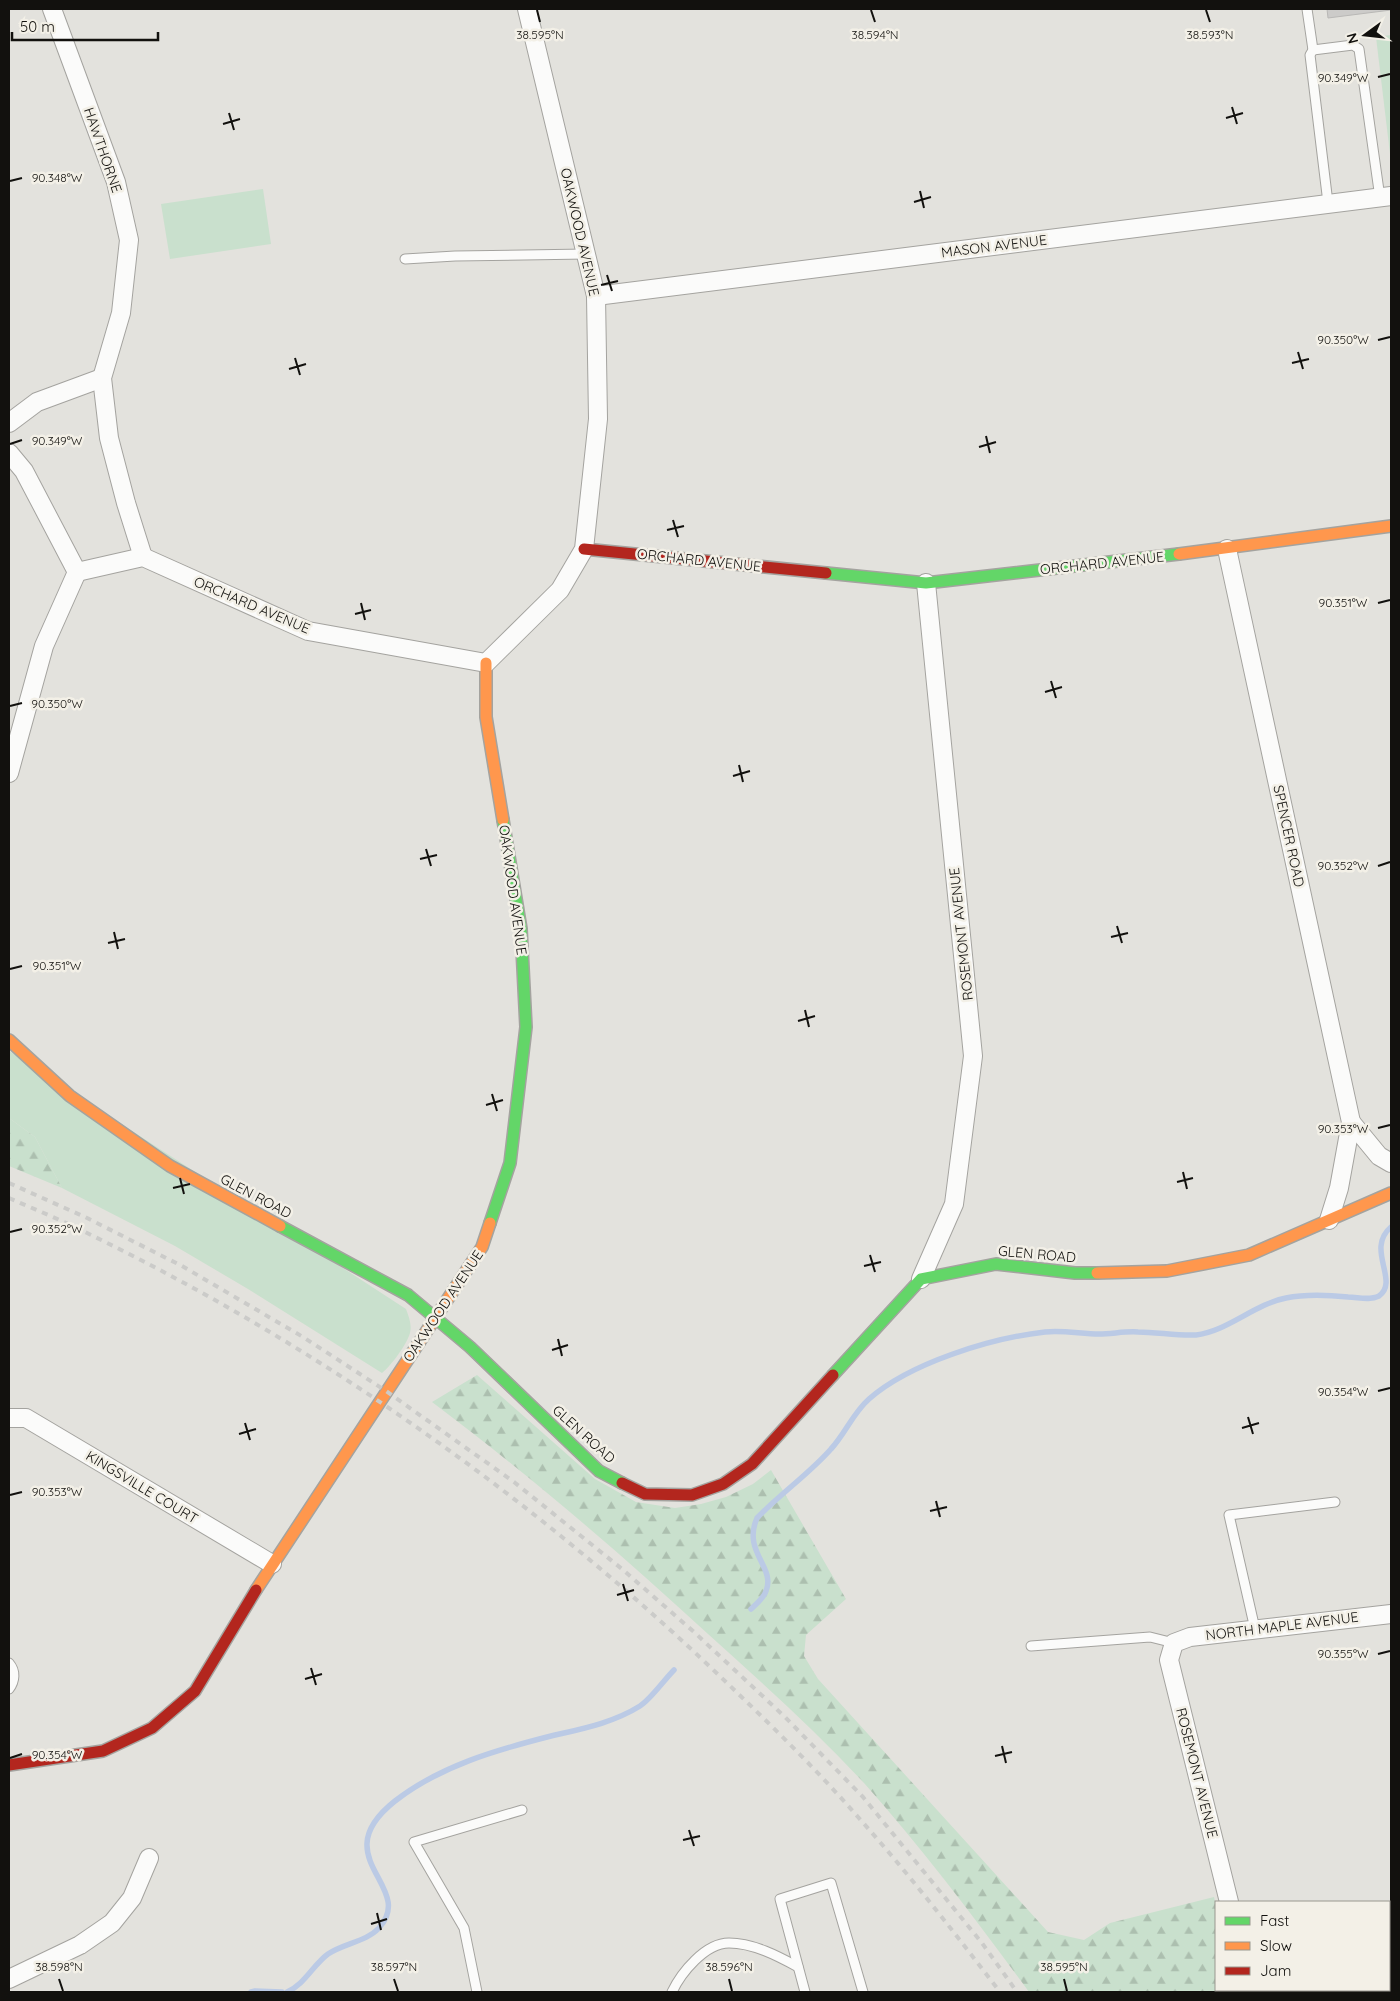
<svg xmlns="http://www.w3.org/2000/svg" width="1400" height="2001" viewBox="0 0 1400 2001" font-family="Quicksand,sans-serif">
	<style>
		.grass { fill: #c9e0cd }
		.forest { fill: url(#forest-firs) }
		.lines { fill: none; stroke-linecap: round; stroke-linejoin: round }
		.stream { stroke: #bbcae5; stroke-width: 5.5 }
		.building { fill: #cccbc9; stroke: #b9b8b6 }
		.lane-casing { stroke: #a4a39f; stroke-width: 11 }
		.street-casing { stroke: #a4a39f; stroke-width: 20 }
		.fast-casing { stroke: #a4a39f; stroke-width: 14 }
		.slow-casing { stroke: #a4a39f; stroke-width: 14 }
		.jam-casing { stroke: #a4a39f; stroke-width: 14 }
		.lane { stroke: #fbfbfa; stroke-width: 9 }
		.street { stroke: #fbfbfa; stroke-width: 18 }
		.fast { stroke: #63d668; stroke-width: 11 }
		.slow { stroke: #ff974d; stroke-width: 11 }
		.jam { stroke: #b3261e; stroke-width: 11 }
		.rail { stroke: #cbcbc9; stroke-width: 4; stroke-dasharray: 6 6; stroke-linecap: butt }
		.ticks { fill: none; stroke: #12110e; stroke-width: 2 }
		.labels { text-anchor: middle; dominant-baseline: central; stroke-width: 5; stroke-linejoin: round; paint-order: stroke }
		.street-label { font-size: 14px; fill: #12110e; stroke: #f3f0e7 }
		.ticks-label { font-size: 12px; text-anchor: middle; fill: #12110e; stroke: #f3f0e7; stroke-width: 5; stroke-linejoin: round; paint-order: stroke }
	</style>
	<defs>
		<pattern id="forest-firs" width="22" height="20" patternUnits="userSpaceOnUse" patternTransform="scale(1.25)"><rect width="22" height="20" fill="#c9e0cd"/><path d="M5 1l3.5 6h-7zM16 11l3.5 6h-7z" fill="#acbfaf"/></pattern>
	</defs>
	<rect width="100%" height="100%" fill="#e3e2dd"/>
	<g class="grass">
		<path d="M1391,35V162L1376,37Z"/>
		<path d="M263,189L271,244L170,259L161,204Z"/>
		<path d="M9,1051L406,1309C409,1317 412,1325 410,1333C407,1344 391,1366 382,1373L248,1289L175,1246L62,1188L35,1137L9,1118Z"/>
	</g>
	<g class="forest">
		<path d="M9,1118L35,1137L62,1188L9,1166Z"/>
		<path d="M477,1375L595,1479L636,1502L675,1508L701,1504L726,1497L753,1484L771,1470L846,1599L806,1635L804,1656L818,1679L1048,1932L1084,1940L1110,1923L1214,1897L1216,1906V1990H1389V1980L1391,1981V1992H1029C977,1921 923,1849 864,1783C815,1730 761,1682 708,1634C620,1553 528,1474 432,1402Z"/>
	</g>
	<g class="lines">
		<g class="stream">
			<path d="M751,1609C756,1604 764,1598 766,1591C776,1567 742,1552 757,1518C781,1493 809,1474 831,1449C845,1434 853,1413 869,1399C910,1363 991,1338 1045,1332C1063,1330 1082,1334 1099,1334C1112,1334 1125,1331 1138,1332C1157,1332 1177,1336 1196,1335C1226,1332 1255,1304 1286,1298C1305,1294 1329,1295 1348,1297C1358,1297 1369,1301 1379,1296C1400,1281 1365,1249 1391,1227"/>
			<path d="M251,1992L255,1991L282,1992"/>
			<path d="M287,1992C305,1984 313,1965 328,1954C344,1943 366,1942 379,1928C417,1886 323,1858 395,1801C440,1766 496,1750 551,1736C581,1729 613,1723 640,1706C651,1699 664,1680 674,1670"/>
		</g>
	</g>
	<path class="building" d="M1327,9H1391V10L1328,18Z"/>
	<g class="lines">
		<g class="lane-casing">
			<g id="lane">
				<path d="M1307,9L1313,50"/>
				<path d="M1328,203L1310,55L1313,50L1353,45L1359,49L1380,198"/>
				<path d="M405,259L455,256L586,254"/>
				<path d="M1255,1629L1229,1515L1335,1502"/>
				<path d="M1031,1646L1150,1637L1174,1643"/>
				<path d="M9,1663C16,1671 15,1681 9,1689"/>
				<path d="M477,1992L464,1928L414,1842L522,1810"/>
				<path d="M672,1992C681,1973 705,1943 729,1943C753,1943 778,1956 798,1967"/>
				<path d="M805,1992L780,1899L831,1883L863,1992"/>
			</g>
		</g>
		<g class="street-casing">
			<g id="street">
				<path d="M52,9L116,182L129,240L121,313L102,378L109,438L126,503L143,557"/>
				<path d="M596,296L1391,196"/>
				<path d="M9,423L37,402L102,378"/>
				<path d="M9,453L24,471L77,572L44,646L9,773"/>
				<path d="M1227,549L1351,1122L1339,1188L1329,1220"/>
				<path d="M77,572L143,557L308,631L486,663L560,590L584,549L598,419L596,296L527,9"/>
				<path d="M1351,1122L1379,1156L1391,1163"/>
				<path d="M921,1279L954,1204L973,1056L926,583"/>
				<path d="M9,1418H26L272,1564"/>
				<path d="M1229,1902L1169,1660L1174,1643L1190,1637L1391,1614"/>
				<path d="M9,1979L80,1945L112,1923L132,1898L149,1858"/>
			</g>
		</g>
		<g class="fast-casing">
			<g id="fast">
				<path d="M826,573L926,583L1179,554"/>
				<path d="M490,1223L510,1163L526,1027L521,929L503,820"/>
				<path d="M280,1226L408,1295L470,1347L599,1471L622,1483"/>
				<path d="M833,1375L921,1279L996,1264L1075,1273H1097"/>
			</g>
		</g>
		<g class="slow-casing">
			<g id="slow">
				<path d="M1179,554L1391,526"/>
				<path d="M486,663V717L503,820"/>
				<path d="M9,1040L70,1096L170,1166L280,1226"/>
				<path d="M1097,1273L1167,1271L1249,1255L1391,1193"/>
				<path d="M256,1590L482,1247L490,1223"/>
			</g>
		</g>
		<g class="jam-casing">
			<g id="jam">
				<path d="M584,549L826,573"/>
				<path d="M622,1483L645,1494L692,1495L723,1484L752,1464L833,1375"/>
				<path d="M9,1765L103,1751L152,1728L195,1691L256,1590"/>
			</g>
		</g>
		<use href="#lane" class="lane"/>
		<use href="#street" class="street"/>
		<use href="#fast" class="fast"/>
		<use href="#slow" class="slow"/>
		<use href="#jam" class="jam"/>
		<g class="rail">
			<path d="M9,1183L85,1217L182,1266L303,1337L386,1391L514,1482L622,1569L694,1632L785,1717L863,1797L982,1943L1017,1992"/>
			<path d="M9,1198C36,1210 64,1221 91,1235C325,1349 540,1503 727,1683C772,1726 817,1770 858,1817C908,1873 954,1932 1000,1992"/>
		</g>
	</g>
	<path class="ticks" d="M537,10L540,22M871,10L875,22M1206,10L1210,22M1378,77L1390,74M1232,107L1237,124M229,113L234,130M1226,118L1243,113M223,124L240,119M10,181L22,178M920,191L924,208M914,202L931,197M607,275L612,291M601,285L618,281M1378,340L1390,337M1298,352L1303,369M295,358L300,375M1292,363L1309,359M289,369L306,364M986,436L990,453M10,444L22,440M979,447L996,442M673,520L678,537M667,530L684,526M361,603L365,620M1378,603L1390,600M355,614L371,610M1051,681L1056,698M1045,692L1062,687M10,706L22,703M739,765L743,782M733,776L750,771M426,849L431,866M420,859L437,855M1378,866L1390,862M1117,926L1122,943M114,932L118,949M1111,937L1128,933M108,943L125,939M10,969L22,966M805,1010L809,1027M798,1021L815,1016M492,1094L497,1111M486,1105L503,1100M1378,1128L1390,1125M1183,1172L1187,1189M180,1178L184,1194M1177,1182L1193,1178M173,1188L190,1184M10,1232L22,1229M870,1255L875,1272M864,1266L881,1262M558,1339L562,1356M552,1350L568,1345M1378,1391L1390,1388M1248,1417L1253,1434M245,1423L250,1440M1242,1428L1259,1423M239,1434L256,1429M10,1495L22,1492M936,1501L940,1517M930,1511L947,1507M623,1584L628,1601M617,1595L634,1590M1378,1654L1390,1651M311,1668L316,1685M305,1679L322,1674M1002,1746L1006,1763M995,1756L1012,1752M10,1758L22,1754M689,1830L694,1846M683,1840L700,1836M377,1913L381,1930M371,1924L387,1919M59,1979L63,1991M394,1979L398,1991M729,1979L732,1991M1064,1979L1067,1991"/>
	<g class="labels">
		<g class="street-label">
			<text transform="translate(103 150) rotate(71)">HAWTHORNE</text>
			<text transform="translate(580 232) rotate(77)">OAKWOOD AVENUE</text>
			<text transform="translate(994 246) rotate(-7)">MASON AVENUE</text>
			<text transform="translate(699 560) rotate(6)">ORCHARD AVENUE</text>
			<text transform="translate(1102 563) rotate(-6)">ORCHARD AVENUE</text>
			<text transform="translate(252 605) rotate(23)">ORCHARD AVENUE</text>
			<text transform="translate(1289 836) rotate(78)">SPENCER ROAD</text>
			<text transform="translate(513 890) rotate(82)">OAKWOOD AVENUE</text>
			<text transform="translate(961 934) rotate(-96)">ROSEMONT AVENUE</text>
			<text transform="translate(256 1196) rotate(28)">GLEN ROAD</text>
			<text transform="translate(1037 1254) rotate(5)">GLEN ROAD</text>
			<text transform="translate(443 1306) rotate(-56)">OAKWOOD AVENUE</text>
			<text transform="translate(584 1434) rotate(42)">GLEN ROAD</text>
			<text transform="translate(142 1487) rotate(31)">KINGSVILLE COURT</text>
			<text transform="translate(1282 1626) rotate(-7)">NORTH MAPLE AVENUE</text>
			<text transform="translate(1197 1773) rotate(76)">ROSEMONT AVENUE</text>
		</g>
	</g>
	<g class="ticks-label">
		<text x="540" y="39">38.595°N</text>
		<text x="875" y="39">38.594°N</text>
		<text x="1210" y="39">38.593°N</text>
		<text x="1343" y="82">90.349°W</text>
		<text x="57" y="182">90.348°W</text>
		<text x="1343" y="344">90.350°W</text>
		<text x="57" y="445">90.349°W</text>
		<text x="1343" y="607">90.351°W</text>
		<text x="57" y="708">90.350°W</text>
		<text x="1343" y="870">90.352°W</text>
		<text x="57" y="970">90.351°W</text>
		<text x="1343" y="1133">90.353°W</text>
		<text x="57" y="1233">90.352°W</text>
		<text x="1343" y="1396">90.354°W</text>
		<text x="57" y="1496">90.353°W</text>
		<text x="1343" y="1658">90.355°W</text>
		<text x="57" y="1759">90.354°W</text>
		<text x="59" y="1971">38.598°N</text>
		<text x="394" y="1971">38.597°N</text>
		<text x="729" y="1971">38.596°N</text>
		<text x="1064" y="1971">38.595°N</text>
	</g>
	<rect width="1400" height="2001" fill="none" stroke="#12110e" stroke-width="20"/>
	<rect x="1215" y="1901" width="175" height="90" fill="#f3f0e7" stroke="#999790"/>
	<rect x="1225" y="1917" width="25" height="8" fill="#63d668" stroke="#999790"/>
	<text x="1260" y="1926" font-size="15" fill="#12110e">Fast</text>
	<rect x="1225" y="1942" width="25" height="8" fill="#ff974d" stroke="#999790"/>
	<text x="1260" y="1951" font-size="15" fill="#12110e">Slow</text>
	<rect x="1225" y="1967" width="25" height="8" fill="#b3261e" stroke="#999790"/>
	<text x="1260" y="1976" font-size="15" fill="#12110e">Jam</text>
	<g transform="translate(1365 35) rotate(255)" stroke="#f3f0e7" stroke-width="4" paint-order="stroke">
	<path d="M0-4L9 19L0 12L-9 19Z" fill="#12110e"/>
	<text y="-8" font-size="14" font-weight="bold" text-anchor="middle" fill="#12110e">N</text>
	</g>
	<path d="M12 32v8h146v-8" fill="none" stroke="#12110e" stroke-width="2.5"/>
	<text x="20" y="32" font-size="15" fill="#12110e" stroke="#f3f0e7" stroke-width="4" paint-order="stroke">50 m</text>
</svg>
